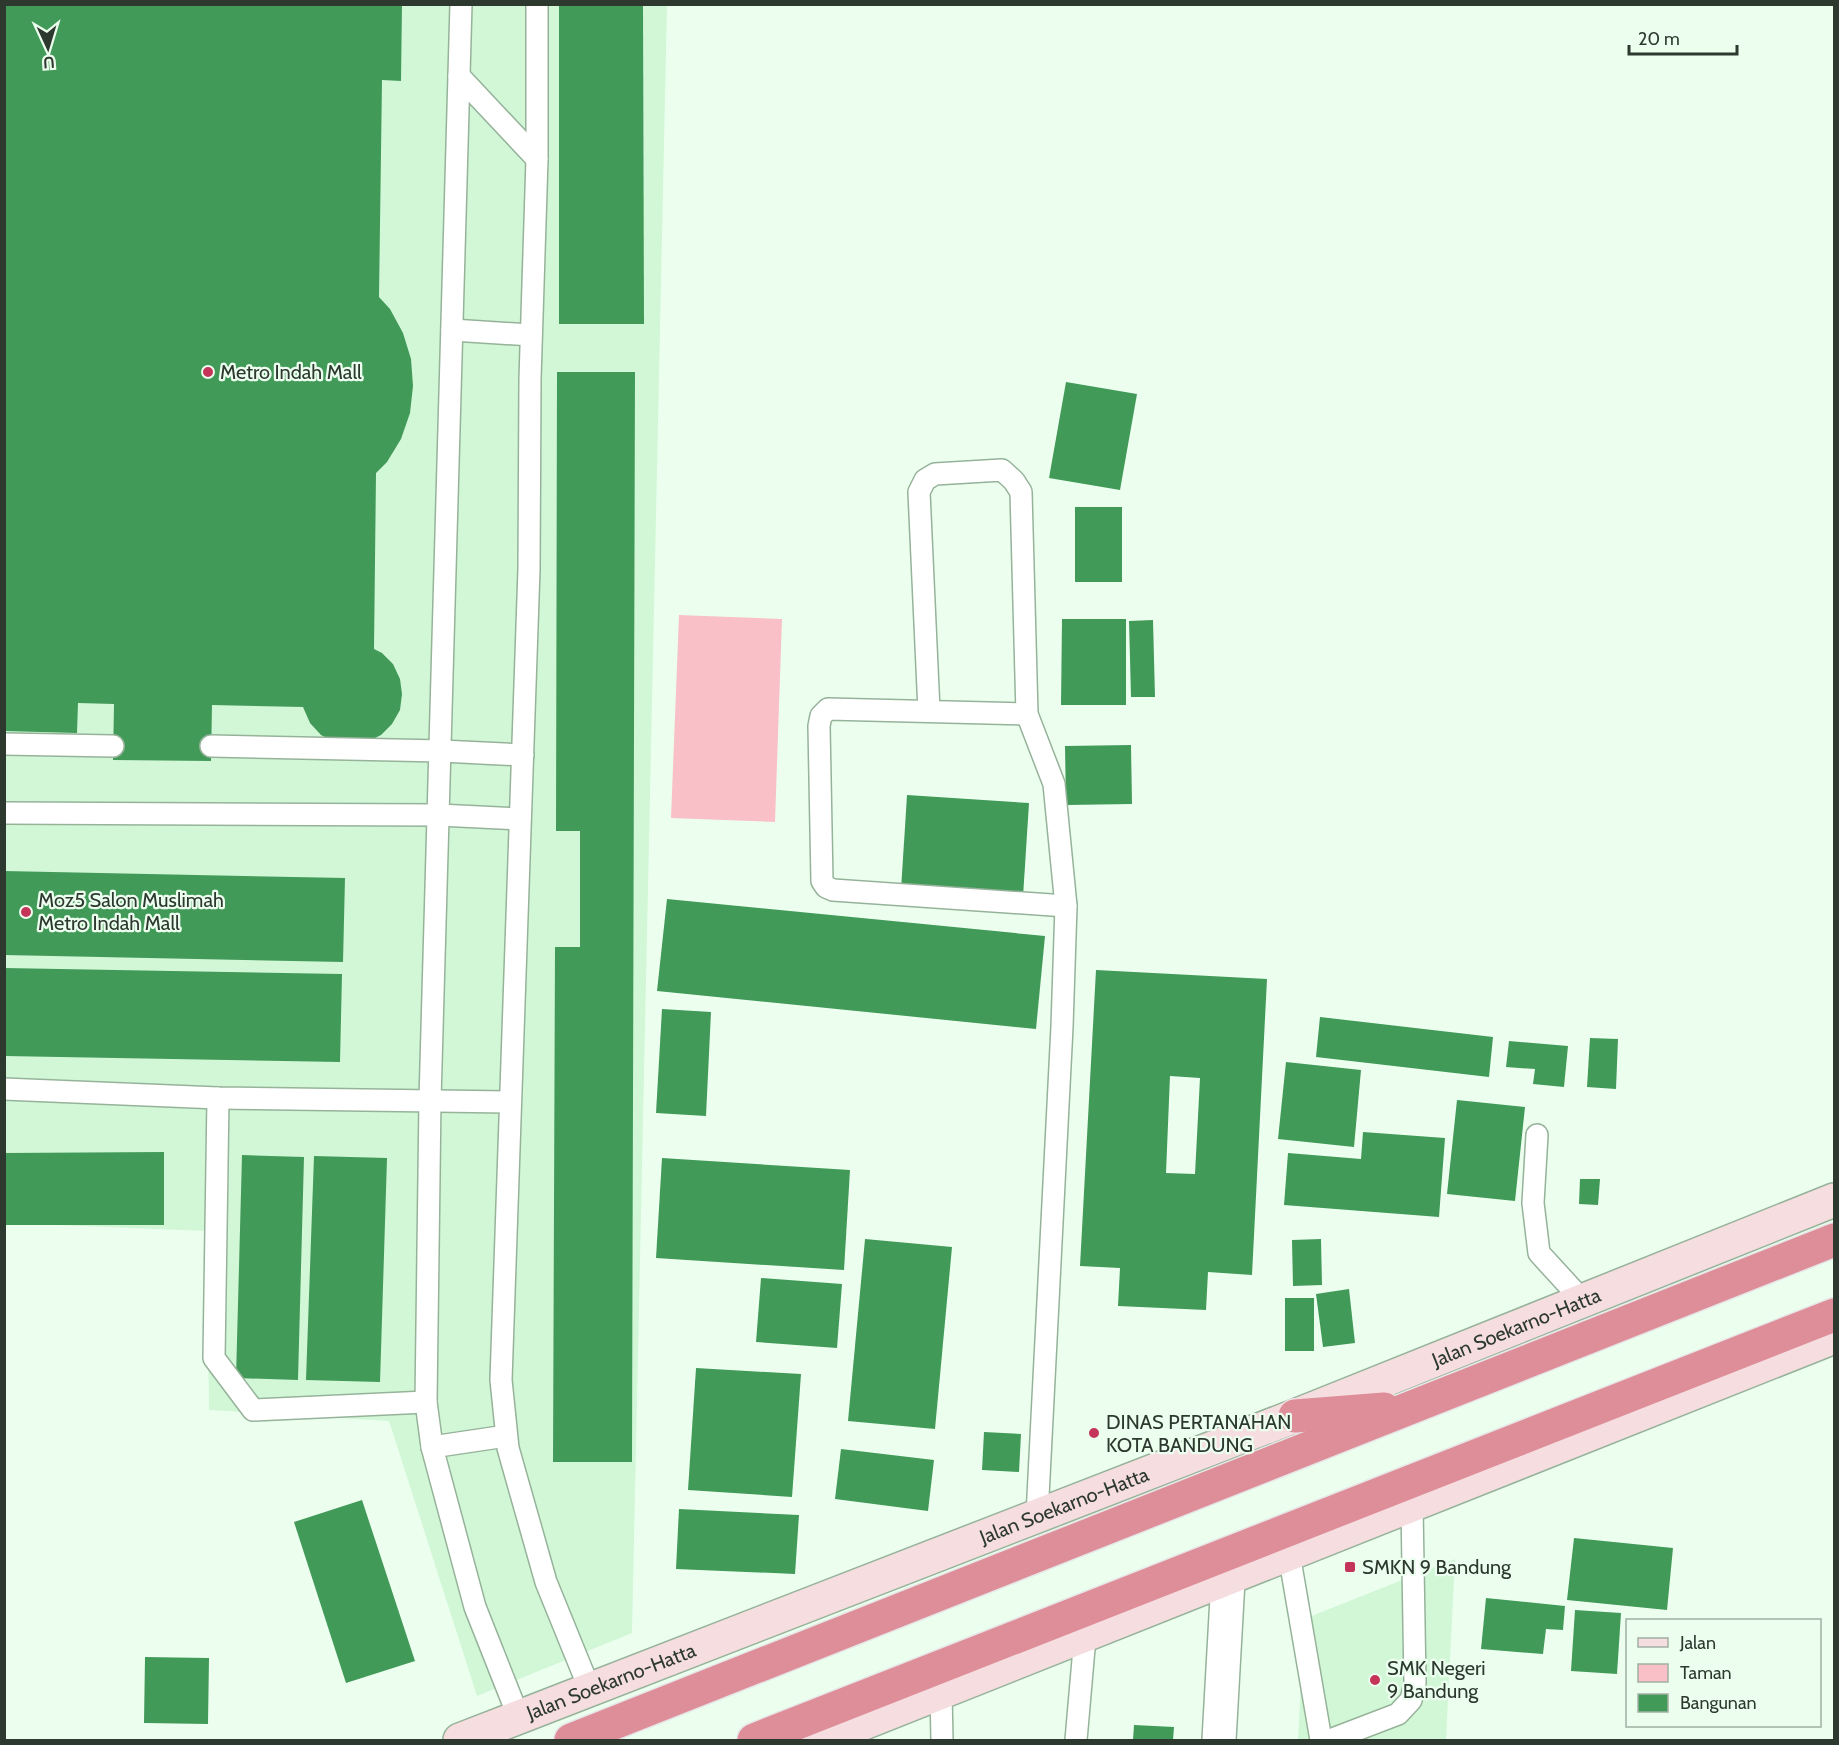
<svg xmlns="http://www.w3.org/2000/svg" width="1839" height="1745" viewBox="0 0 1839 1745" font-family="Cabin,sans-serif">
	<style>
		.built { fill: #d2f7d7 }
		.green { fill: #f9c1c7 }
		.building { fill: #429a59; fill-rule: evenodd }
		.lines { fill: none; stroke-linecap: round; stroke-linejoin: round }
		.lane-casing { stroke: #96b39a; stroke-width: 24 }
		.street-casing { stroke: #96b39a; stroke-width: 36 }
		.secondary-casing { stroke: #96b39a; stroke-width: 36 }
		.highway-casing { stroke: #e6e7e6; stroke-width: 36 }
		.lane { stroke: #fff; stroke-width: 21 }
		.street { stroke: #fff; stroke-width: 33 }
		.secondary { stroke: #f5dde0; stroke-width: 33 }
		.highway { stroke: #de8e99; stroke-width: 33 }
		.poi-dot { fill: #c5355a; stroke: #ecffef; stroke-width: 2 }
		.labels { text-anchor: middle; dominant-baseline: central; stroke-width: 4.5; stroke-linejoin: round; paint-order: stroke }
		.poi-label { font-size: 20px; fill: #2d392f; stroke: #ecffef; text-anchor: start }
		.street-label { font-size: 20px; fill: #2d392f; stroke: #ecffef }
	</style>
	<rect width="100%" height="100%" fill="#ecffef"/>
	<g class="built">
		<path d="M5,5H667L632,1633L477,1696L389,1421L209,1410L207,1231L5,1223Z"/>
		<path d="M1455,1559L1446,1740H1298L1304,1619Z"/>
	</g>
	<path class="green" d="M679,615L782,619L775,822L671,818Z"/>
	<g class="building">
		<path d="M4,4H402L401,81L382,80L379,297L390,309L403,333L411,359L413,386L410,413L401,439L387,462L376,473L374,649L382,653L393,664L400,679L402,694L400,710L392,724L381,735L367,742H335L321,735L310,723L303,707L212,705L211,761L113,760L114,704L78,703L77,733L4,731Z"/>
		<path d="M559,4H643L644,324H559Z"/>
		<path d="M557,372H635L632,1462H553L555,947H580V831H556Z"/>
		<path d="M1066,382L1137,394L1120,490L1049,478Z"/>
		<rect x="1075" y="507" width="47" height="75"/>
		<path d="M1062,619H1126V705H1061Z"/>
		<path d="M1153,620L1155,697H1131L1129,621Z"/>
		<path d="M1131,745L1132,804L1066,805L1065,746Z"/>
		<path d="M907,795L1029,803L1023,897L901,890Z"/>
		<path d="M4,871L345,878L343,962L4,955Z"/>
		<path d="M667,899L1045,936L1036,1029L657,991Z"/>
		<path d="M4,968L342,974L340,1062L4,1056Z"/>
		<path d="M1096,970L1267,979L1252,1275L1208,1272L1206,1310L1118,1306L1120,1268L1080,1266ZM1170,1076L1200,1078L1195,1174L1166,1173Z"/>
		<path d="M662,1009L711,1012L706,1116L656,1113Z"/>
		<path d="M1320,1017L1493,1037L1489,1077L1316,1057Z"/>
		<path d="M1590,1038L1618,1039L1616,1089L1587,1087Z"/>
		<path d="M1509,1041L1568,1046L1564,1087L1533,1084L1535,1069L1506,1067Z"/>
		<path d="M1286,1062L1361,1070L1354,1147L1278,1139Z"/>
		<path d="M1457,1100L1525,1107L1515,1201L1447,1194Z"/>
		<path d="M1363,1132L1445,1138L1439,1217L1284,1205L1288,1153L1361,1159Z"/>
		<path d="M164,1152V1225H4V1153Z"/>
		<path d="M242,1155L304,1157L298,1380L236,1378Z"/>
		<path d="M314,1156L387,1158L380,1382L306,1380Z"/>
		<path d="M662,1158L850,1170L844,1270L656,1258Z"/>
		<path d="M1580,1179H1600L1598,1205L1579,1204Z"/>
		<path d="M865,1239L952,1247L935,1429L848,1421Z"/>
		<path d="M1321,1239L1322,1285L1293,1286L1292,1240Z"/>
		<path d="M761,1278L842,1284L837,1348L756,1342Z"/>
		<path d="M1349,1289L1355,1343L1323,1347L1316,1294Z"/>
		<rect x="1285" y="1298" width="29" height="53"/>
		<path d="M696,1368L801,1374L792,1497L688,1490Z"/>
		<path d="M984,1432L1021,1434L1019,1472L982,1470Z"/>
		<path d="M841,1449L934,1460L928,1511L835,1499Z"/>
		<path d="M362,1500L415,1661L346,1683L294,1522Z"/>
		<path d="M679,1509L799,1515L795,1574L676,1569Z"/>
		<path d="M1574,1538L1673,1548L1667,1610L1567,1600Z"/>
		<path d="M1486,1598L1565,1606L1563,1630L1546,1629L1543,1654L1481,1649Z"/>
		<path d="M1575,1610L1621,1613L1617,1674L1571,1671Z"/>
		<path d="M145,1657L209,1658L208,1724L144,1723Z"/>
		<path d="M1134,1725L1174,1727L1173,1740H1133Z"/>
	</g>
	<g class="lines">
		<g class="lane-casing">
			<g id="lane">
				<path d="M461,4L430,1100L426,1402L432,1447L475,1607L519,1718"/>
				<path d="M537,4V159L530,379L529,569L501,1380L508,1448L546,1582L590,1690"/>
				<path d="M459,76L537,159"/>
				<path d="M452,330L531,335"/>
				<path d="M929,711L919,492L925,480L935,474L1002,470L1014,481L1021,492L1027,714L1054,784L1066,906L1062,1027L1037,1516"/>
				<path d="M1027,714L828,709L821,716L819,726L822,881L826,887L833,890L1066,906"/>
				<path d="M4,744L113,746"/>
				<path d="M211,746L441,751L523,755"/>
				<path d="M4,813L439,815L520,819"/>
				<path d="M4,1089L218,1098L509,1102"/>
				<path d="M218,1098L214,1358L253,1410L426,1402"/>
				<path d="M1537,1135L1533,1203L1539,1253L1582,1300"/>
				<path d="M432,1447L506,1436"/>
				<path d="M1289,1554L1321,1740"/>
				<path d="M941,1694L942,1740"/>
				<path d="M1076,1740L1085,1637"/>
				<path d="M1330,1740L1398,1714L1411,1700L1415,1683L1412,1507"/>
			</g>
		</g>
		<g class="street-casing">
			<path id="street" d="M1219,1740L1228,1580"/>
		</g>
		<g class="secondary-casing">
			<g id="secondary">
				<path id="s1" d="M460,1740L1295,1416L1834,1200"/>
				<path d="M821,1740L1834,1337"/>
			</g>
		</g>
		<g class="highway-casing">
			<g id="highway">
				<path d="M1295,1416L1384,1409"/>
				<path d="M571,1740L1834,1240"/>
				<path d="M754,1740L1834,1315"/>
			</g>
		</g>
		<use href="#lane" class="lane"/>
		<use href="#street" class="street"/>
		<use href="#secondary" class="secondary"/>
		<use href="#highway" class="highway"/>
	</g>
	<g class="poi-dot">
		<circle cx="208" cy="372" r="6"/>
		<circle cx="26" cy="912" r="6"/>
		<circle cx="1094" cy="1433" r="6"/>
		<rect x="1344" y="1561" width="12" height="12" rx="3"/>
		<circle cx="1375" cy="1680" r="6"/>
	</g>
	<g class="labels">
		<g class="poi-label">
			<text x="220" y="372">Metro Indah Mall</text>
			<text x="38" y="900">Moz5 Salon Muslimah<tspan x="38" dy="23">Metro Indah Mall</tspan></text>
			<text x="1106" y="1422">DINAS PERTANAHAN<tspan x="1106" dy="23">KOTA BANDUNG</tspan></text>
			<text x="1362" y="1567">SMKN 9 Bandung</text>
			<text x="1387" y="1668">SMK Negeri<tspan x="1387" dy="23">9 Bandung</tspan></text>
		</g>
		<g class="street-label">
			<text stroke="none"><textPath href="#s1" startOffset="1134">Jalan Soekarno-Hatta</textPath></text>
			<text stroke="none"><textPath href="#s1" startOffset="648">Jalan Soekarno-Hatta</textPath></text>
			<text stroke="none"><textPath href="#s1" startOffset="162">Jalan Soekarno-Hatta</textPath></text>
		</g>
	</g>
	<rect width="1839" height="1745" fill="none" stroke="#2d392f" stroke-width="12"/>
	<rect x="1626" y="1619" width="195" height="108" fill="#ecffef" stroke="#a0b0a2" stroke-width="1.5"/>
	<rect x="1638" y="1638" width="30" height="9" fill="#f5dde0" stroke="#a0b0a2" stroke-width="1.5"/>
	<text x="1680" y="1649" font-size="18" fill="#2d392f">Jalan</text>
	<rect x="1638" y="1664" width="30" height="18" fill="#f9c1c7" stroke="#a0b0a2" stroke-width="1.5"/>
	<text x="1680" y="1679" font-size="18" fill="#2d392f">Taman</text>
	<rect x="1638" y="1694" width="30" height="18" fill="#429a59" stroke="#a0b0a2" stroke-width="1.5"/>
	<text x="1680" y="1709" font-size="18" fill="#2d392f">Bangunan</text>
	<g transform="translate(48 48) rotate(176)" stroke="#ecffef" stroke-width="4.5" paint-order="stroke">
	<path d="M0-4.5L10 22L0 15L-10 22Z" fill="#2d392f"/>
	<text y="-9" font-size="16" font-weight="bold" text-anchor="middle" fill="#2d392f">U</text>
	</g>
	<path d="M1629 45v9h108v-9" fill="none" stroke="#2d392f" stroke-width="3"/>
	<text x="1638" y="45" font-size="18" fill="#2d392f" stroke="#ecffef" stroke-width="4.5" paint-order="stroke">20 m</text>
</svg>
